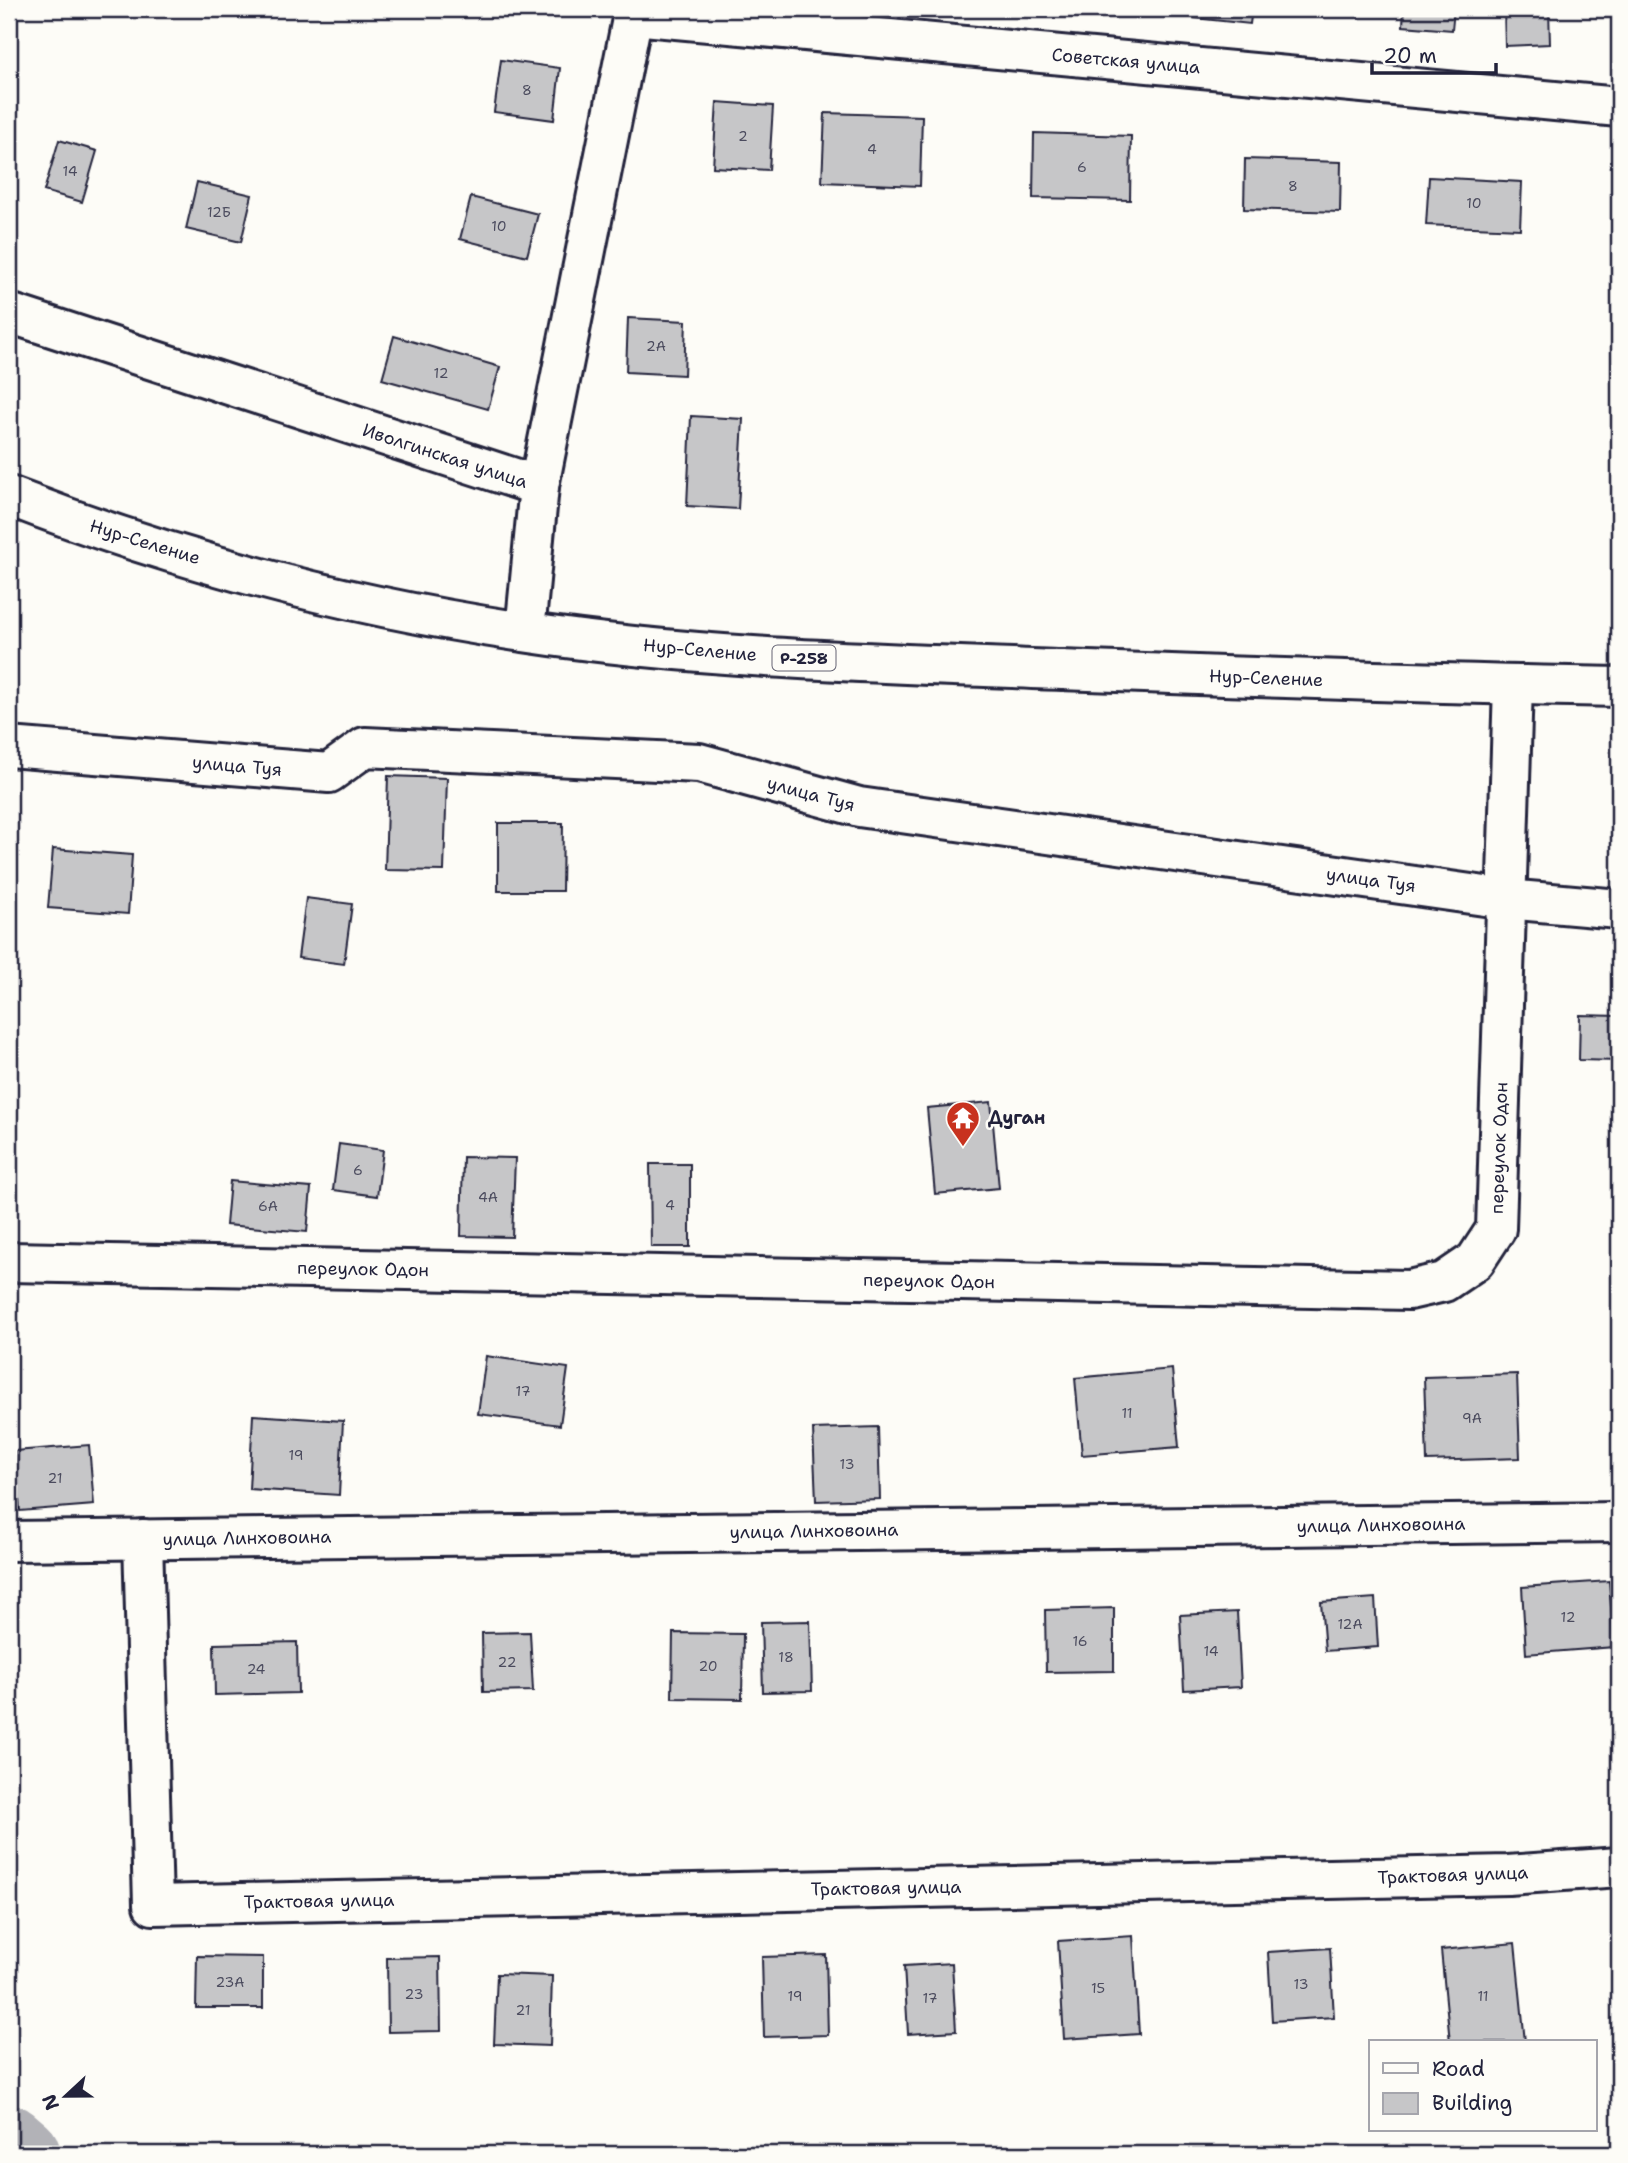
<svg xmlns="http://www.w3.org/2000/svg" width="1628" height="2163" viewBox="0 0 1628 2163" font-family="'Shantell Sans',sans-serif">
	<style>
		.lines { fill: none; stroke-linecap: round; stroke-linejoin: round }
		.river { stroke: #b2b2b7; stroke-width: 75 }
		.building { fill: #c6c6c8; stroke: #22223b; stroke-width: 2 }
		.minor-casing { stroke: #22223b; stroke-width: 44 }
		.highway-casing { stroke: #22223b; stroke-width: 44 }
		.minor { stroke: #fdfcf7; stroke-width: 38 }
		.highway { stroke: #fdfcf7; stroke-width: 38 }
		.labels { text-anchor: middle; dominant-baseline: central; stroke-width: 5; stroke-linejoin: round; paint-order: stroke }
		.number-label { font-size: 14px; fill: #4b4b5e }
		.shield { fill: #fdfcf7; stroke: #646373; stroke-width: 2 }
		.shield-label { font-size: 16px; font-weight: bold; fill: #22223b }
		.street-label { font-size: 18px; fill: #22223b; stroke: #fdfcf7 }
		.poi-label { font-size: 18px; font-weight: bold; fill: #22223b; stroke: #fdfcf7; text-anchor: start }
	</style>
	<rect width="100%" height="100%" fill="#fdfcf7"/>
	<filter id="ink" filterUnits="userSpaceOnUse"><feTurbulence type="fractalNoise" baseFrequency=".0143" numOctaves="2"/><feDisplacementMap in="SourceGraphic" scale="14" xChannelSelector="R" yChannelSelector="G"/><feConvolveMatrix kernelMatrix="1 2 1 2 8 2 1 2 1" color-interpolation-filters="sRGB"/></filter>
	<g filter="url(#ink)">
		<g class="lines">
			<path class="river" d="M9,2142L23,2154"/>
		</g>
		<g class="building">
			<path d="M1196,9H1252L1250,24L1195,18Z"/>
			<path d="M1404,9H1454L1452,30L1403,26Z"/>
			<path d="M1504,9H1549L1550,44L1505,46Z"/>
			<path d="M501,60L560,68L554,120L494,112Z"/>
			<path d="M717,102L773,106L769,170L713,167Z"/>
			<path d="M825,113L922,116L920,186L822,182Z"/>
			<path d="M1034,133L1131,136L1130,200L1033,198Z"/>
			<path d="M59,140L97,151L82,202L44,191Z"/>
			<path d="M1245,159L1341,162L1340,212L1244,209Z"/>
			<path d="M1429,177L1522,182L1520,229L1426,225Z"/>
			<path d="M197,182L252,195L241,242L186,229Z"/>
			<path d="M1618,182H1619V233H1616Z"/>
			<path d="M471,197L538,214L527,256L460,239Z"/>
			<path d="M628,318L686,321L684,375L626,372Z"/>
			<path d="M394,336L500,367L488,409L382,379Z"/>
			<path d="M691,416L743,419L738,509L687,506Z"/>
			<path d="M388,776L447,778L444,871L385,870Z"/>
			<path d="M498,823H563L562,891H498Z"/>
			<path d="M53,849L132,855L128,914L48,908Z"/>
			<path d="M306,898L352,904L344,964L298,958Z"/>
			<path d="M1580,1015L1619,1016V1061L1579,1060Z"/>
			<path d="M991,1102L999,1188L935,1194L927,1108Z"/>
			<path d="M339,1144L383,1150L377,1196L333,1190Z"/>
			<path d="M9,1152L17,1153L9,1214Z"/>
			<path d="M463,1157L515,1158L512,1237L461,1236Z"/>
			<path d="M650,1164H690V1247H651Z"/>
			<path d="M230,1181L311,1188L307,1232L226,1225Z"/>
			<path d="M486,1356L568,1368L560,1425L478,1414Z"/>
			<path d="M1172,1369L1179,1447L1082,1455L1075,1378Z"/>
			<path d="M1517,1374L1520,1458L1427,1461L1424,1377Z"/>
			<path d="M253,1415L343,1421L339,1495L249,1489Z"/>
			<path d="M878,1427L880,1499L816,1501L813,1429Z"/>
			<path d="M89,1445L94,1505L20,1511L15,1451Z"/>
			<path d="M1609,1581L1614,1647L1526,1654L1522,1587Z"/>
			<path d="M1375,1598L1378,1647L1325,1651L1321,1602Z"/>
			<path d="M1114,1608V1671L1046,1672L1045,1610Z"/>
			<path d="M1237,1612L1241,1687L1184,1690L1180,1615Z"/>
			<path d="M810,1621L812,1691L763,1692L761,1622Z"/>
			<path d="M530,1632L533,1691L483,1692L482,1633Z"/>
			<path d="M673,1633L743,1634L742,1699L672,1698Z"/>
			<path d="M297,1642L298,1693L215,1695L214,1644Z"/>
			<path d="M1133,1936L1139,2034L1064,2039L1058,1941Z"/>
			<path d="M1515,1943L1525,2042H1450L1441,1950Z"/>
			<path d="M1330,1948L1334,2017L1272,2021L1268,1952Z"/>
			<path d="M826,1955L828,2035L764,2037L762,1957Z"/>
			<path d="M197,1956L263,1957V2008H196Z"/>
			<path d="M440,1957L441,2031L388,2032L387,1958Z"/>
			<path d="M952,1963L956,2031L908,2034L904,1966Z"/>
			<path d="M497,1974L552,1976L550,2046L494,2044Z"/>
		</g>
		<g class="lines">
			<g class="minor-casing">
				<g id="minor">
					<path d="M633,15L1619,107"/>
					<path d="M9,313L539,486"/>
					<path d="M525,632L539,486L634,9"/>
					<path d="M9,747L329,773L365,747L699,763L859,807L1506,899L1619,909"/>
					<path d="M9,1262L1409,1290L1444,1282L1475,1261L1496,1229L1513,685"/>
					<path d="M143,1539L153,1905L1508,1875L1619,1867"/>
					<path d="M9,1541L1619,1522"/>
				</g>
			</g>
			<g class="highway-casing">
				<path id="highway" d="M9,496C174,560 348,606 523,632C701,659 883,663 1062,670C1248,677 1433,684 1619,687"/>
			</g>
			<use href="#minor" class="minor"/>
			<use href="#highway" class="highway"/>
		</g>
	</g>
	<defs>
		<g id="temple-pin" transform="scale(1.75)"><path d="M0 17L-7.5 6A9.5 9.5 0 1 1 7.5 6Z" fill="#c8321e" stroke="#fdfcf7"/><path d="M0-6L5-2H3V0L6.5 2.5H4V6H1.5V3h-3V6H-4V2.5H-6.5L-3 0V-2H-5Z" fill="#fff"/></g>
	</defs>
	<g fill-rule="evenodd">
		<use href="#temple-pin" x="963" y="1118"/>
	</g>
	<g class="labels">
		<g class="number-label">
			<text x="527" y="90">8</text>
			<text x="743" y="136">2</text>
			<text x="872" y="149">4</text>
			<text x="1082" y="167">6</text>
			<text x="70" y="171">14</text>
			<text x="1293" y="186">8</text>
			<text x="1474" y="203">10</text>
			<text x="219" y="212">12Б</text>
			<text x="499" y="226">10</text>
			<text x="656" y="346">2А</text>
			<text x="441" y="373">12</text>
			<text x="358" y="1170">6</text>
			<text x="488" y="1197">4А</text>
			<text x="670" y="1205">4</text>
			<text x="268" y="1206">6А</text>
			<text x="523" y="1391">17</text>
			<text x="1127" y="1413">11</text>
			<text x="1472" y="1418">9А</text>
			<text x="296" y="1455">19</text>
			<text x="847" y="1464">13</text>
			<text x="55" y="1478">21</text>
			<text x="1568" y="1617">12</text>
			<text x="1350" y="1624">12А</text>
			<text x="1080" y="1641">16</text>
			<text x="1211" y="1651">14</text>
			<text x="786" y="1657">18</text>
			<text x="507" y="1662">22</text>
			<text x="708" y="1666">20</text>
			<text x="256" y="1669">24</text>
			<text x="230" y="1982">23А</text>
			<text x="1301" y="1984">13</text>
			<text x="1098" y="1988">15</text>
			<text x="414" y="1994">23</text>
			<text x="795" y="1996">19</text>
			<text x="1483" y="1996">11</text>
			<text x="930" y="1998">17</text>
			<text x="523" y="2010">21</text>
		</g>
		<rect class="shield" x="772.5" y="645.5" width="63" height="25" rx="5"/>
		<g class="shield-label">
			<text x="804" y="658">Р-258</text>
		</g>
		<g class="street-label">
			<text transform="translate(1126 61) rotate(5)">Советская улица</text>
			<text transform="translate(445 456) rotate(18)">Иволгинская улица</text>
			<text transform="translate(145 542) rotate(17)">Нур-Селение</text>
			<text transform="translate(700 650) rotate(5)">Нур-Селение</text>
			<text transform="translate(1266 678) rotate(2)">Нур-Селение</text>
			<text transform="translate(237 766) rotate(5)">улица Туя</text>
			<text transform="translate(811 794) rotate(15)">улица Туя</text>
			<text transform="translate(1371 880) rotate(8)">улица Туя</text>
			<text transform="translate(1499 1148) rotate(-88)">переулок Одон</text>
			<text transform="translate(363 1269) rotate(1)">переулок Одон</text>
			<text transform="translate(929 1281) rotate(1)">переулок Одон</text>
			<text transform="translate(1381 1525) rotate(-1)">улица Линховоина</text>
			<text transform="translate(814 1531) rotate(-1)">улица Линховоина</text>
			<text transform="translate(247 1538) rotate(-1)">улица Линховоина</text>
			<text transform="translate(1453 1875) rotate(-2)">Трактовая улица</text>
			<text transform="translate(886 1888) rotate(-1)">Трактовая улица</text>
			<text transform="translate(319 1901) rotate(-1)">Трактовая улица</text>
		</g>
		<g class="poi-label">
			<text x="988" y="1118">Дуган</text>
		</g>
	</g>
	<rect width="1628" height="2163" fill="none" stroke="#fdfcf7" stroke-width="35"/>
	<rect x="18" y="18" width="1593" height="2128" fill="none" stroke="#22223b" stroke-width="2.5" filter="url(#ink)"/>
	<rect x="1369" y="2040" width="228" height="91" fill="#fdfcf7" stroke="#a5a5ac" stroke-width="2"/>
	<rect x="1383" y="2063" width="35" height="10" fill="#fdfcf7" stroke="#a5a5ac" stroke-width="2"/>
	<text x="1432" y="2076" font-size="21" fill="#22223b">Road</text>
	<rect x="1383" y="2093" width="35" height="21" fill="#c6c6c8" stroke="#a5a5ac" stroke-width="2"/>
	<text x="1432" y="2110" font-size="21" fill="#22223b">Building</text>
	<g transform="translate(66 2096) rotate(248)" stroke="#fdfcf7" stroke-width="5" paint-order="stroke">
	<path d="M0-5L12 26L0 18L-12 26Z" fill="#22223b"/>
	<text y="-10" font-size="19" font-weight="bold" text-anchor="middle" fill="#22223b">N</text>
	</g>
	<path d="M1372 63v10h124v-10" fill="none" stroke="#22223b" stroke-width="3.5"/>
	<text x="1383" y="63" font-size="21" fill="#22223b" stroke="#fdfcf7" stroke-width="5" paint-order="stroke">20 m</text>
</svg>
